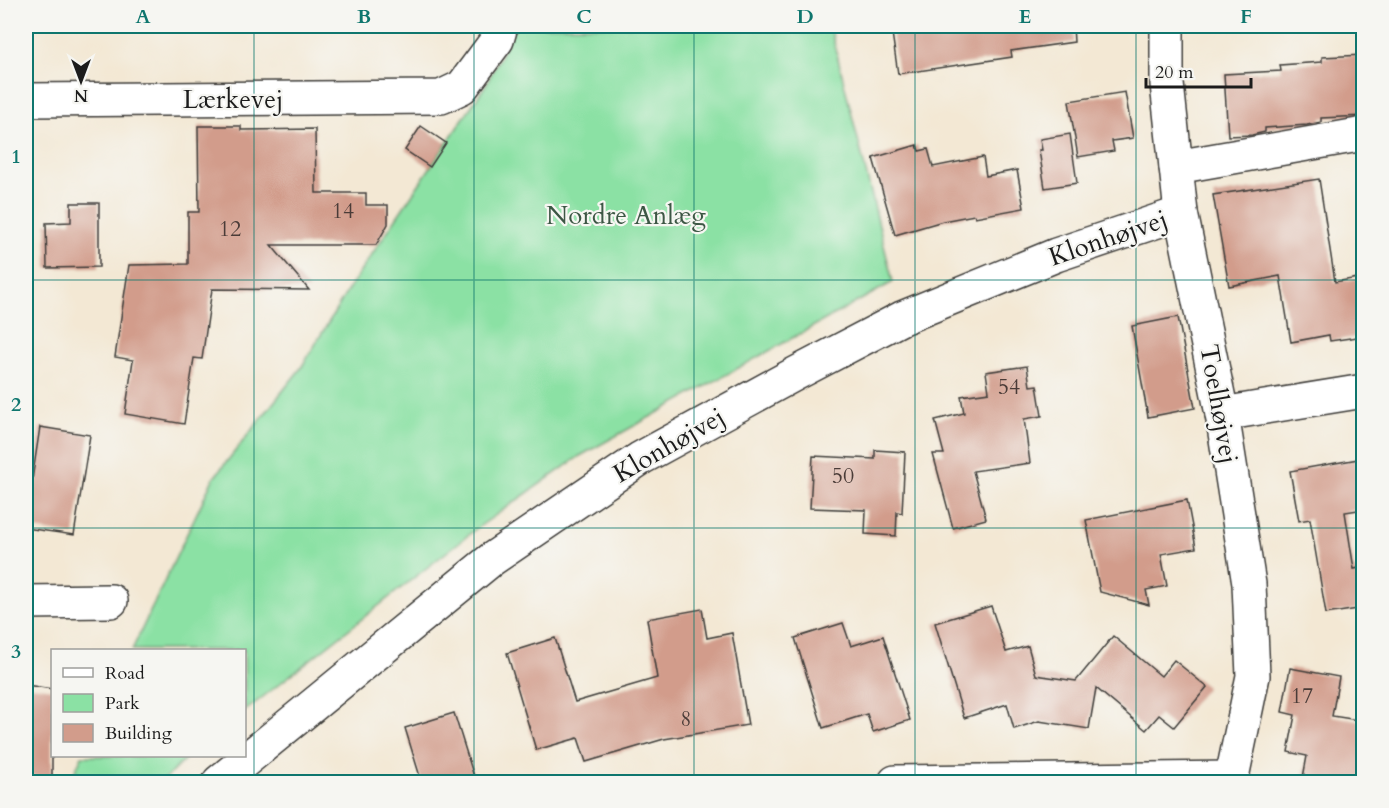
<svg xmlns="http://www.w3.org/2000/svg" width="1389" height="808" viewBox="0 0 1389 808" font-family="Cardo,serif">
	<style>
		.green { fill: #8be1a4; stroke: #547e60; stroke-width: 1.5 }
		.building { fill: #d29c8b }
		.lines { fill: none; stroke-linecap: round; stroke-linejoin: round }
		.minor-casing { stroke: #3c3b38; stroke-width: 36 }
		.minor { stroke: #fff; stroke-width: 33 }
		.grid { fill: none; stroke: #0f766e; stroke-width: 1.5; stroke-opacity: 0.55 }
		.labels { text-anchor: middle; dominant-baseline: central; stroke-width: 4.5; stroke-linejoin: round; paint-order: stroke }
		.number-label { font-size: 22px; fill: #4a3c38 }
		.street-label { font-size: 26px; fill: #1c1c1c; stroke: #f6f6f2 }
		.park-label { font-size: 26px; fill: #3d5745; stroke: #f6f6f2 }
		.neatline { fill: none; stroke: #0f766e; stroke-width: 2 }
		.grid-label { font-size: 20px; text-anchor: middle; font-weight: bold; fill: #0f766e }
	</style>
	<rect width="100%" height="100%" fill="#f6f6f2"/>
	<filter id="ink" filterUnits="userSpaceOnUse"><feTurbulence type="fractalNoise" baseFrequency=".0167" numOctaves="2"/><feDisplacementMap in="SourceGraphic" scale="12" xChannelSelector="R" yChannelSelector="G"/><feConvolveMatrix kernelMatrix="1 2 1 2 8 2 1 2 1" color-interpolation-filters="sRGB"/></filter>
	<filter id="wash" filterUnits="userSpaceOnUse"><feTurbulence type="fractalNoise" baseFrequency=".008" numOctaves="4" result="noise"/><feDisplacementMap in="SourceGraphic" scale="24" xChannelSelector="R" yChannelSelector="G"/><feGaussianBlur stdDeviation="1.35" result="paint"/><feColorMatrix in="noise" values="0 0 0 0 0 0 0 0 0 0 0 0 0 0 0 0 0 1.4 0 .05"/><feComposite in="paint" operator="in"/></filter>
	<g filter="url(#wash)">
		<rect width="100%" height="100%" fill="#f3e8d4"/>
		<g class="green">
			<path d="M512,26H830L893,282L580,456L476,529L245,711L244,650H132L213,479L301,368L348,290L487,83L510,36Z"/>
			<path d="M82,756H188L162,782H70Z"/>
		</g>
		<g id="blocks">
			<g class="building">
				<path d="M891,26H1073L1074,42L1011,51L1012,57L898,74Z"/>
				<path d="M1364,55V116L1321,118V122L1307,125L1265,128V132L1252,135L1228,136L1224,74L1281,71L1280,65L1322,62V57Z"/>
				<path d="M1125,92L1133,138L1112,141L1114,151L1078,157L1069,101Z"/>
				<path d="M198,126H241V130L315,129L316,193H366V205H388V224L376,245H271L309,290L212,289L202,359L194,358L184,424L125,414L133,360L115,357L129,265L188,264V212H199Z"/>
				<path d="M421,126L446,143L430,167L405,150Z"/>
				<path d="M1070,134L1077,183L1045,188L1039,150H1042L1040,139Z"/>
				<path d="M917,145L919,151L928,149L933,167L983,157L986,176L1017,170L1024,208L975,217L974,215L943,221L895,235L873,158Z"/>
				<path d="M1319,179L1335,282L1364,277V336L1330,341L1329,335L1291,342L1280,276L1229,286L1213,195Z"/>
				<path d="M71,203H99V267L47,268L46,223L71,222Z"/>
				<path d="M1178,317L1195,408L1148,417L1132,326Z"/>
				<path d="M1027,366L1030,386L1037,385L1042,416L1024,419L1030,463L973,471L986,519L953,528L933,454H944L935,420L964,413L961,396L989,392L986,372Z"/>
				<path d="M40,427L90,435L74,535L26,528V520Z"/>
				<path d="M875,450L905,452L902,513L897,512L896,536L865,534L866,510L810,508L813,456L875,459Z"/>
				<path d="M1364,458V509L1345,512L1354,569L1364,567V608L1326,614L1310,519L1299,521L1290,471Z"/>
				<path d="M1187,500L1196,548L1161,554L1167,586L1146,590L1149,605L1100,592L1086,520Z"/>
				<path d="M991,606L1006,652L1028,646L1036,675L1076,681L1113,636L1161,676L1174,660L1207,687L1174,727L1159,715L1146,730L1096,688L1089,729L1039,721L1014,729L1007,704L964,718L935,623Z"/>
				<path d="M702,609L707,638L732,633L748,725L664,739L586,762L578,738L536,750L507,653L555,638L575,702L657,678L647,619Z"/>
				<path d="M843,623L851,646L883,636L910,720L873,732L867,714L823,728L795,638Z"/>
				<path d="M1290,668L1339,677L1332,716L1364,721V783H1302L1307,756L1288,752L1295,715L1282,712Z"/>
				<path d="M26,685L52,689V779L26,775Z"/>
				<path d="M454,713L476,783H422L405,728Z"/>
			</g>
		</g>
	</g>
	<g filter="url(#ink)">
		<use href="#blocks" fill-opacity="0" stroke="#3c3b38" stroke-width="1.5"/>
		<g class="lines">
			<g class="minor-casing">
				<g id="minor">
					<path d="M1167,26V84L1181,213L1222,414L1249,584L1253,676L1231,782"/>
					<path d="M26,100L441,97L462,87L497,40L501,26"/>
					<path d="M1176,167L1364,134"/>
					<path d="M1222,414L1364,391"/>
					<path d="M26,602L111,601"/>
					<path d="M219,782L492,559L641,458L795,374L902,318L1056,255L1181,213"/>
					<path d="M895,782L1232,778"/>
				</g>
			</g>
			<use href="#minor" class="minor"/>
		</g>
	</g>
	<path class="grid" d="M254,26V782M474,26V782M694,26V782M915,26V782M1136,26V782M26,280H1364M26,528H1364"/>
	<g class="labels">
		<g class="number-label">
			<text x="343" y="211">14</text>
			<text x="230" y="229">12</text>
			<text x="1009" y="387">54</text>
			<text x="843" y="476">50</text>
			<text x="1302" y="696">17</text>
			<text x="686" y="719">8</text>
		</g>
		<g class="street-label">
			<text x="233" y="99">Lærkevej</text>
			<text transform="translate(1108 238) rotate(-19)">Klonhøjvej</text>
			<text transform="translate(1219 404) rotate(80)">Toelhøjvej</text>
			<text transform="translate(669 445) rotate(-30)">Klonhøjvej</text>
		</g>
		<g class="park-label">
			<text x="626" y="215">Nordre Anlæg</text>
		</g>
	</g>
	<rect width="1389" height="808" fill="none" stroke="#f6f6f2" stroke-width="66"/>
	<rect x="51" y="649" width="195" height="108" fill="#f6f6f2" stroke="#9f9f9c" stroke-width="1.5"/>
	<rect x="63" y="668" width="30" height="9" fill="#ffffff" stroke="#9f9f9c" stroke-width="1.5"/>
	<text x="105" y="679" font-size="18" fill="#1c1c1c">Road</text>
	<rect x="63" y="694" width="30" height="18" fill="#8be1a4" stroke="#9f9f9c" stroke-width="1.5"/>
	<text x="105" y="709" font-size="18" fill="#1c1c1c">Park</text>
	<rect x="63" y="724" width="30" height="18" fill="#d29c8b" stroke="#9f9f9c" stroke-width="1.5"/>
	<text x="105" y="739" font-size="18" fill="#1c1c1c">Building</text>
	<g transform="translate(81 81) rotate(180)" stroke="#f6f6f2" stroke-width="4.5" paint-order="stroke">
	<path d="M0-4.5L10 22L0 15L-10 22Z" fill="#1c1c1c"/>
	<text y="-9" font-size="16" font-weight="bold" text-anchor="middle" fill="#1c1c1c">N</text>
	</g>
	<path d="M1146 78v9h105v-9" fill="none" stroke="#1c1c1c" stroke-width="3"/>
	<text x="1155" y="78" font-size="18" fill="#1c1c1c" stroke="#f6f6f2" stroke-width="4.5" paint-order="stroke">20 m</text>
	<rect x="33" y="33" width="1323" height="742" class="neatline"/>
	<g class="grid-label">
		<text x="143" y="23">A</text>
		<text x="364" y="23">B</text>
		<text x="584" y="23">C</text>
		<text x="805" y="23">D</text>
		<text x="1025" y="23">E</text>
		<text x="1246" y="23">F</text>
		<text x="16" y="163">1</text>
		<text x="16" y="411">2</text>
		<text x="16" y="658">3</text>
	</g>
</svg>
